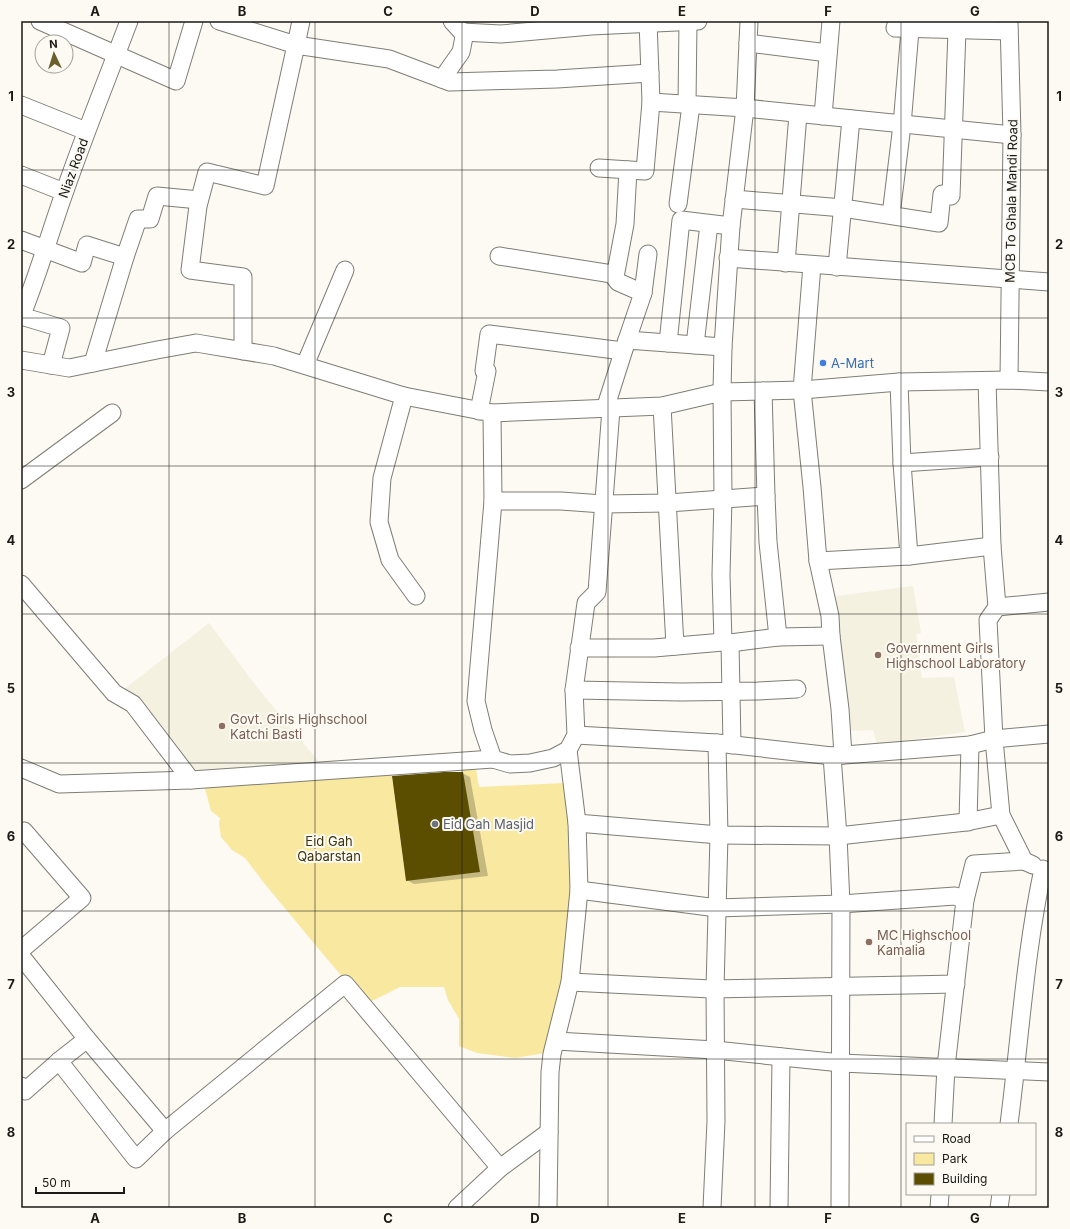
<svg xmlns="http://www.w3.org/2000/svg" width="1070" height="1229" viewBox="0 0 1070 1229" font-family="Inter,sans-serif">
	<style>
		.built { fill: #f4f1e1 }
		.green { fill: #f8e8a0 }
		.shadow { fill: #0003 }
		.building { fill: #5c4e00 }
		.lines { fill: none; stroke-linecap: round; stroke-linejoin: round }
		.minor-casing { stroke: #7e7d76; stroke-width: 19 }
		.minor { stroke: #fff; stroke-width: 17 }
		.grid { fill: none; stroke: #1a1916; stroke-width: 1; stroke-opacity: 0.55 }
		.shop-dot { fill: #3f7fe0; stroke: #fcfaf2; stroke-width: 1.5 }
		.education-dot { fill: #8d6e63; stroke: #fcfaf2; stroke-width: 1.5 }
		.worship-dot { fill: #6b7280; stroke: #fcfaf2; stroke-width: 1.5 }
		.labels { text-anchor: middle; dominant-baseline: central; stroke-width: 4; stroke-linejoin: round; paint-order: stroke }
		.street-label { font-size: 13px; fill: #1a1916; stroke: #fcfaf2 }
		.shop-label { font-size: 13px; fill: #366cbe; stroke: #fcfaf2; text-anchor: start }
		.education-label { font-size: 13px; fill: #785e54; stroke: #fcfaf2; text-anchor: start }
		.worship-label { font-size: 13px; fill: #5b616d; stroke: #fcfaf2; text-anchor: start }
		.park-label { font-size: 13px; fill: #3c340e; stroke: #fcfaf2 }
		.neatline { fill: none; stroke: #1a1916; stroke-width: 1.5 }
		.grid-label { font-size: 13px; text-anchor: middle; font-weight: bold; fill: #1a1916 }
	</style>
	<rect width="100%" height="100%" fill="#fcfaf2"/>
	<g class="built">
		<path d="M913,586L921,633L916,634L922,678L954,677L965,732L877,745L873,730L847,731L829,597Z"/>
		<path d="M209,623L260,691L319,762L195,771L123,690Z"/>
	</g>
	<path class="green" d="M475,763L479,787L564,783L575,822V898L551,1052L515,1058L477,1053L459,1046V1019L448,1000L444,987H400L366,1004L327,959L264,883L245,858L232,850L221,837L219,823L220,818L211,811L204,785L391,770L406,881L480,872L461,764Z"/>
	<path class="shadow" d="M462,773L470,777L488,876L414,884L407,880Z"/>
	<path class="building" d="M444,772H463L480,872L406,881L392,776Z"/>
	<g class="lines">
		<g class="minor-casing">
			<g id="minor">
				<path d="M40,21L176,81L194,21"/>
				<path d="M219,21L296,45L301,21"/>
				<path d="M452,21L462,32L501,34L591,26L698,21"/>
				<path d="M897,21L895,28L1009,31"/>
				<path d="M748,43L828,53"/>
				<path d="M442,79L461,52L465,32"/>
				<path d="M651,102L745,108L1012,135"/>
				<path d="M687,104L688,22"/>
				<path d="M21,105L86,131"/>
				<path d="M823,116L831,21"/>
				<path d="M599,168L645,171L651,102L648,21"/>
				<path d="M21,175L64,192"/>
				<path d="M734,199L843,208L939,223L942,194L951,196L957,30"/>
				<path d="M678,204L691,105"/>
				<path d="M891,215L902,125L910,30"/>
				<path d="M21,240L82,263L87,245L125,257"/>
				<path d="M499,256L612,274L618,282L643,293L627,340"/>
				<path d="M728,258L1049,282"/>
				<path d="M786,263L798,114"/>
				<path d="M812,265L802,390L812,487L818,561L830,616L831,636L840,709L843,755"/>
				<path d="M837,267L851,119"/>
				<path d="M615,277L625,224L628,170"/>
				<path d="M643,293L648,254"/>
				<path d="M21,316L61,328L51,365"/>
				<path d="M21,317C36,280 47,243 60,205C81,143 106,82 129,21"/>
				<path d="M668,343L681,220L731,226"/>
				<path d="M695,345L709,224"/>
				<path d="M243,351V277L190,270L198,206L207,172L265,186L296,45L389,59L450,82L557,79L650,73"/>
				<path d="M21,360L69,368L157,350L196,343L274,356L404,396L492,413L493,501L476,701L483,730L493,759L510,764L530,763L553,758L568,750L576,735L574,690L586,603L597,592L611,409"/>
				<path d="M93,363L125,257L138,219H150L157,196L199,200"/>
				<path d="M305,365L345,270"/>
				<path d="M1009,380L1012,135L1009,21"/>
				<path d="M987,381L992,546L997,607L988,620L994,739L1001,815L1024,861"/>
				<path d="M899,382L902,463L909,556"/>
				<path d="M763,391L766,496L768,542L778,637"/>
				<path d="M404,396L382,478L379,522L390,560L416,596"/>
				<path d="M662,406L675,646"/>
				<path d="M605,409L627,340L723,347"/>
				<path d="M479,411L487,371H484L489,334L623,351"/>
				<path d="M492,413L662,406L722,392L802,390L899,382L1009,380L1049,382"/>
				<path d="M902,463L990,457"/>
				<path d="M21,480L112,413"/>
				<path d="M493,501H561L603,504L668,503L766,496"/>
				<path d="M818,561L909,556L992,546"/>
				<path d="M21,584L114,693L133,704L191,780"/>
				<path d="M997,607L1049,602"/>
				<path d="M723,642L721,575L723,498L722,392L723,347L731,226L745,108L749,21"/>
				<path d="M730,643L732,745"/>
				<path d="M579,648H654L723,642L730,643L778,637L831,636"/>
				<path d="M574,690L681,692L758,691L797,689"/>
				<path d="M576,735L717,743L832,756L970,745L994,739L1049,734"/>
				<path d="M832,756L838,836L841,904L840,1208"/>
				<path d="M21,768L59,784L191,780L493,759"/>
				<path d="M968,822L970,745"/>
				<path d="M577,823L719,835L838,836L966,822L1001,815"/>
				<path d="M21,833L24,831L82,898L21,950"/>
				<path d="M579,890L717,908L841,904L955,896L965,900L946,1067L943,1124"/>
				<path d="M965,900L974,864L1024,861L1033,865"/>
				<path d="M21,956L87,1039L165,1131L345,984L500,1168"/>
				<path d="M570,982L711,989L956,984"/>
				<path d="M556,1041L715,1050L841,1063L1049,1072"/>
				<path d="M59,1061L136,1159L165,1131"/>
				<path d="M21,1086L25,1091L59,1061L87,1039"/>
				<path d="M1009,1124C1020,1039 1025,953 1043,869"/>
				<path d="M457,1208L500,1168L549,1132"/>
				<path d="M548,1208L550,1072L552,1054L570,982L579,890L577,823L568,750"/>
				<path d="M712,1208L716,1121L715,989L719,835L717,743"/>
				<path d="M779,1208L781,1057"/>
				<path d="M939,1208L940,1194"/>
				<path d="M999,1208L1001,1194"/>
			</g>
		</g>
		<use href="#minor" class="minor"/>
	</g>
	<path class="grid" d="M169,21V1208M315,21V1208M462,21V1208M608,21V1208M755,21V1208M901,21V1208M21,170H1049M21,318H1049M21,466H1049M21,614H1049M21,763H1049M21,911H1049M21,1059H1049"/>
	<circle class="shop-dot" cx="823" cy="363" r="4"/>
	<g class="education-dot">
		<circle cx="878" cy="655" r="4"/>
		<circle cx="222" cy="726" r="4"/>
		<circle cx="869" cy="942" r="4"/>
	</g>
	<circle class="worship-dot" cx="435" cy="824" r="4"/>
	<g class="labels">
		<g class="street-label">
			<text transform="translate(73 168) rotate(-70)">Niaz Road</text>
			<text transform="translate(1011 201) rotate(-89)">MCB To Ghala Mandi Road</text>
		</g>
		<g class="shop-label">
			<text x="831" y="363">A-Mart</text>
		</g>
		<g class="education-label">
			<text x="886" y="648">Government Girls<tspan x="886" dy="15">Highschool Laboratory</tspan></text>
			<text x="230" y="719">Govt. Girls Highschool<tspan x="230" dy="15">Katchi Basti</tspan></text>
			<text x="877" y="935">MC Highschool<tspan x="877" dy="15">Kamalia</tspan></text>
		</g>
		<g class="worship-label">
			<text x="443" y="824">Eid Gah Masjid</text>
		</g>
		<g class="park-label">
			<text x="329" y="841">Eid Gah<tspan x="329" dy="15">Qabarstan</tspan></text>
		</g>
	</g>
	<rect width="1070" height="1229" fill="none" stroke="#fcfaf2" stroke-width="44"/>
	<rect x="906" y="1123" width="130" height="72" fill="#fcfaf2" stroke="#a2a09a"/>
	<rect x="914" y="1136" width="20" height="6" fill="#ffffff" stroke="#a2a09a"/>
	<text x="942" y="1143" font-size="12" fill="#1a1916">Road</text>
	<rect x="914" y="1153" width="20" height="12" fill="#f8e8a0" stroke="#a2a09a"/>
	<text x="942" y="1163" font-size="12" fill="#1a1916">Park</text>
	<rect x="914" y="1173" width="20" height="12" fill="#5c4e00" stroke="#a2a09a"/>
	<text x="942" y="1183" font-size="12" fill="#1a1916">Building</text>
	<g transform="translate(54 54) rotate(356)"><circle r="19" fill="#fcfaf2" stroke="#a2a09a"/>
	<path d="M0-3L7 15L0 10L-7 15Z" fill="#6b5f2c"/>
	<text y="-6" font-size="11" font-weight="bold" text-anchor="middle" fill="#1a1916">N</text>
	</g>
	<path d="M36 1187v6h88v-6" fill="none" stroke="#1a1916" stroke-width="2"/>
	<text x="42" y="1187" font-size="12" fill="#1a1916" stroke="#fcfaf2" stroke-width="3" paint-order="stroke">50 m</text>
	<rect x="22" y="22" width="1026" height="1185" class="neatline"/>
	<g class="grid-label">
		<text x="95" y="16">A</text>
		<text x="242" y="16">B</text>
		<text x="388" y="16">C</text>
		<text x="535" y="16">D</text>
		<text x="682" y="16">E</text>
		<text x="828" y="16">F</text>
		<text x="975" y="16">G</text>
		<text x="11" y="101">1</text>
		<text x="1059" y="101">1</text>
		<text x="11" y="249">2</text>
		<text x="1059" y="249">2</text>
		<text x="11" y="397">3</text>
		<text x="1059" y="397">3</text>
		<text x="11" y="545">4</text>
		<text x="1059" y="545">4</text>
		<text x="11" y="693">5</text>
		<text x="1059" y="693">5</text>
		<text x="11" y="841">6</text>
		<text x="1059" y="841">6</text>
		<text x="11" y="989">7</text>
		<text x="1059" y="989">7</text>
		<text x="11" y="1137">8</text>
		<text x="1059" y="1137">8</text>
		<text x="95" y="1223">A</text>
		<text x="242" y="1223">B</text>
		<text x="388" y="1223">C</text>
		<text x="535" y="1223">D</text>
		<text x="682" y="1223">E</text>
		<text x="828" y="1223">F</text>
		<text x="975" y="1223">G</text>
	</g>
</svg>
